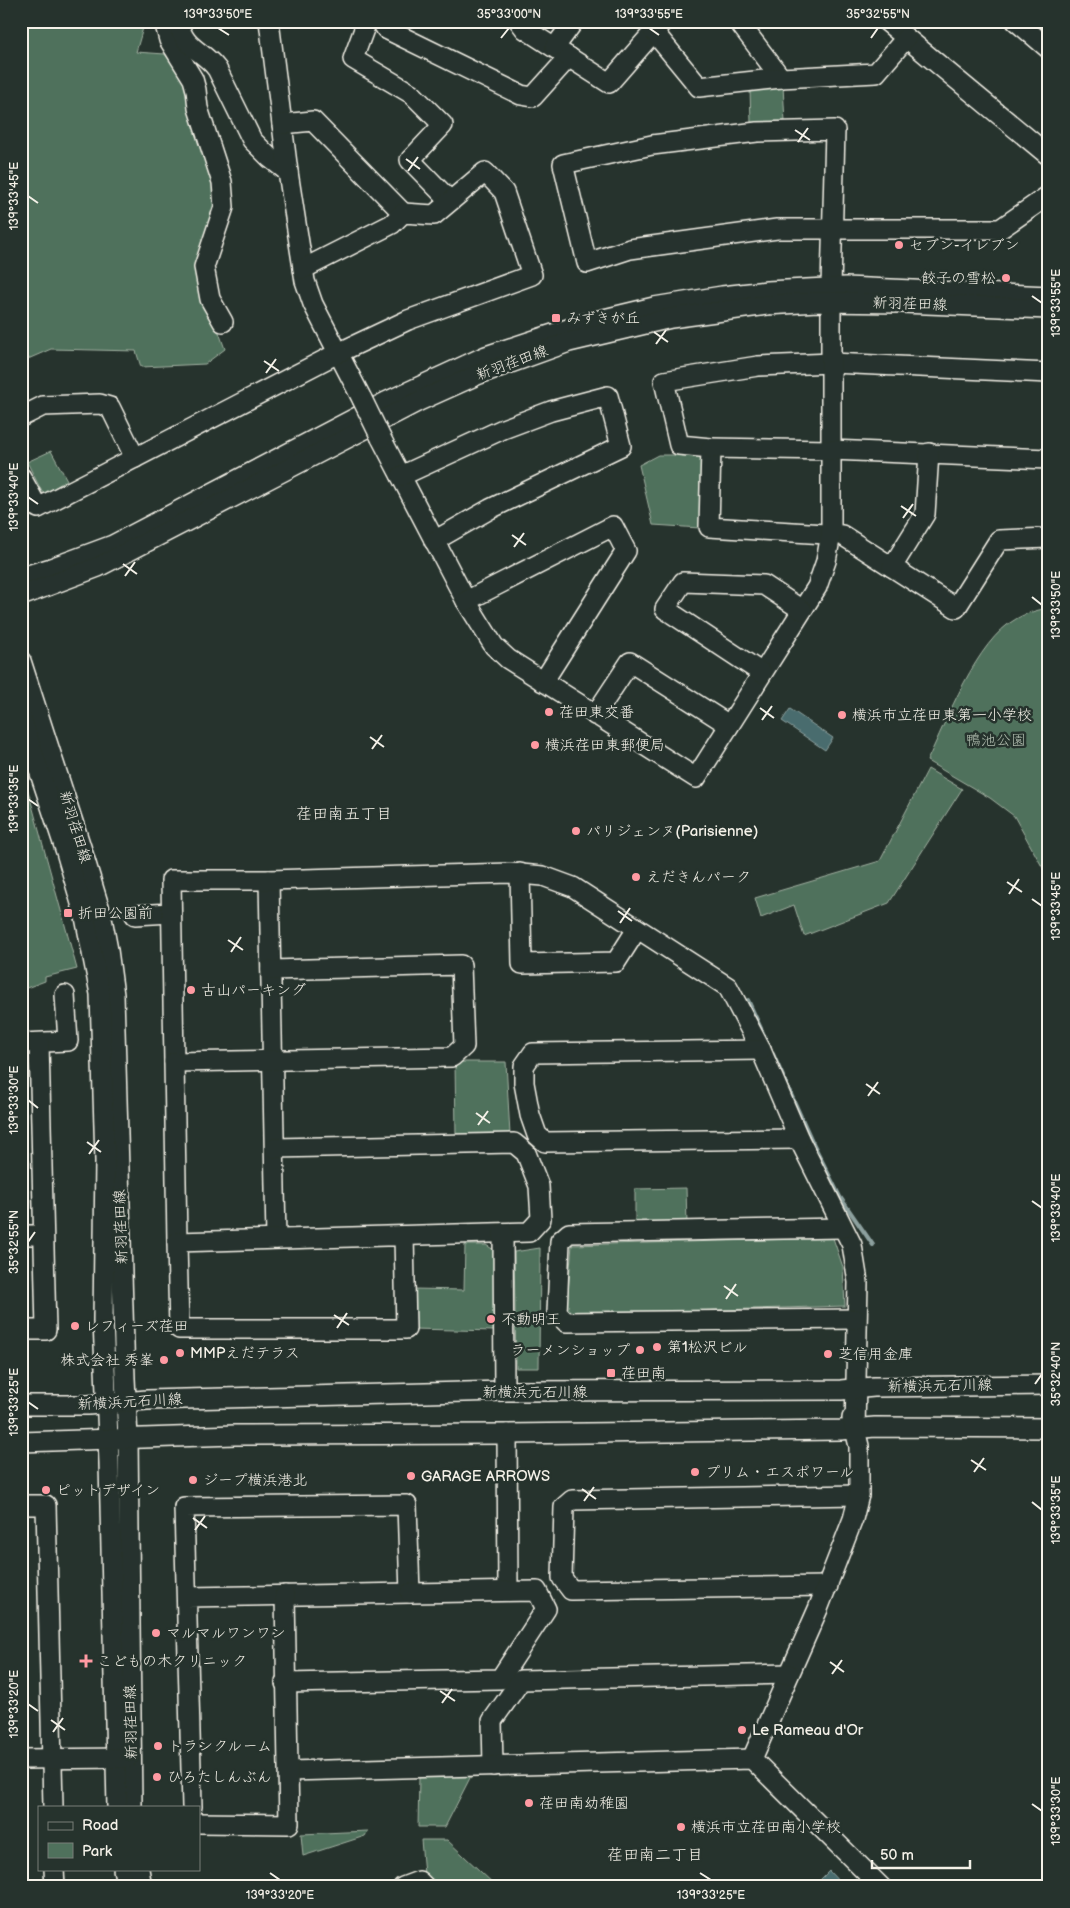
<svg xmlns="http://www.w3.org/2000/svg" width="1070" height="1908" viewBox="0 0 1070 1908" font-family="'Balsamiq Sans','Klee One',sans-serif">
	<style>
		.green { fill: #4f715c; stroke: #a2b1a2 }
		.water { fill: #486c6e; stroke: #8da19f }
		.lines { fill: none; stroke-linecap: round; stroke-linejoin: round }
		.stream { stroke: #8da19f; stroke-width: 4 }
		.minor-casing { stroke: #f4f1e8; stroke-width: 22 }
		.minor { stroke: #26332d; stroke-width: 19 }
		.minor-bridge-casing { stroke: #f4f1e8; stroke-width: 22; stroke-linecap: butt }
		.minor-bridge { stroke: #26332d; stroke-width: 19 }
		.ticks { fill: none; stroke: #f4f1e8; stroke-width: 2 }
		.poi-dot { fill: #ff9aa2; stroke: #26332d; stroke-width: 2 }
		.labels { text-anchor: middle; dominant-baseline: central; stroke-width: 5; stroke-linejoin: round; paint-order: stroke }
		.poi-label { font-size: 15px; fill: #f4f1e8; stroke: #26332d; text-anchor: start }
		.street-label { font-size: 15px; fill: #f4f1e8; stroke: #26332d }
		.park-label { font-size: 15px; fill: #b2beb0; stroke: #26332d }
		.neighbourhood-label { font-size: 16px; fill: #f4f1e8; stroke: #26332d }
		.neatline { fill: none; stroke: #f4f1e8; stroke-width: 2 }
		.ticks-label { font-size: 12px; text-anchor: middle; fill: #f4f1e8 }
	</style>
	<rect width="100%" height="100%" fill="#26332d"/>
	<filter id="ink" filterUnits="userSpaceOnUse"><feTurbulence type="fractalNoise" baseFrequency=".02" numOctaves="2"/><feDisplacementMap in="SourceGraphic" scale="10" xChannelSelector="R" yChannelSelector="G"/><feConvolveMatrix kernelMatrix="1 2 1 2 8 2 1 2 1" color-interpolation-filters="sRGB"/></filter>
	<g filter="url(#ink)">
		<g class="green">
			<path d="M21,21H145L136,52L165,54L184,82L221,207L201,268L216,324L225,349L205,364L141,367L136,351L51,349L21,362Z"/>
			<path d="M1026,21H1049V41Z"/>
			<path d="M783,86L785,122L751,123L750,89Z"/>
			<path d="M51,451L67,480L46,493L42,492L27,462Z"/>
			<path d="M658,455H698L703,459L700,528L653,525L639,465Z"/>
			<path d="M1049,608V879L1014,816L990,798L927,761C947,720 976,641 1016,619C1026,613 1037,610 1049,608Z"/>
			<path d="M21,765L77,969L45,977V981L21,990Z"/>
			<path d="M928,769L962,789L889,903L804,936L794,905L761,918L755,898L880,861Z"/>
			<path d="M455,1062H506L510,1135L456,1136Z"/>
			<path d="M686,1188L687,1224L635,1225V1189Z"/>
			<path d="M833,1238L843,1267L845,1306L566,1315L572,1245Z"/>
			<path d="M465,1245H486L494,1250L496,1331L413,1329V1289L464,1290Z"/>
			<path d="M540,1248L539,1368H516L514,1252Z"/>
			<path d="M472,1774L445,1827H418L419,1777Z"/>
			<path d="M368,1831L365,1836L303,1856L301,1834Z"/>
			<path d="M421,1840H447L497,1887H438L424,1874Z"/>
		</g>
		<g class="water">
			<path d="M790,709L833,738L825,750L782,721Z"/>
			<path d="M829,1871L844,1887H827L820,1880Z"/>
		</g>
		<g class="lines">
			<g class="stream">
				<path d="M1037,21L1049,36"/>
				<path d="M748,1000L769,1046"/>
				<path d="M773,1054L812,1141L840,1197L873,1245"/>
			</g>
			<g class="minor-casing">
				<g id="minor">
					<path d="M164,21L169,40L193,79L196,90L198,108L222,182L224,207L204,267L210,299L223,322"/>
					<path d="M178,21C183,49 203,50 217,69L252,140L270,158L288,172"/>
					<path d="M269,21L288,172L305,281L313,304L362,399"/>
					<path d="M367,21L353,59L412,94L443,125L410,160L450,201"/>
					<path d="M381,21L386,29L521,95L533,97L569,57"/>
					<path d="M519,21L525,29L609,83L663,21"/>
					<path d="M738,21L781,78"/>
					<path d="M886,21L1049,156"/>
					<path d="M1016,21L1049,49"/>
					<path d="M654,32L699,87L781,78L876,73L906,38"/>
					<path d="M555,47L574,21"/>
					<path d="M282,124L313,121L403,213"/>
					<path d="M1049,373L832,363L758,366L664,381L679,445L711,448L709,527L842,535L956,608L999,540L1049,538"/>
					<path d="M21,417L43,406L100,404L110,407L135,458"/>
					<path d="M381,438L466,601L494,646L508,659L696,778L817,587L826,561L831,534V287L835,130L757,132L652,145L563,164L587,263L630,249L777,229H1000L1049,195"/>
					<path d="M711,448L831,450L1049,459"/>
					<path d="M401,476L503,429L551,411L608,396L621,446L490,509L434,541"/>
					<path d="M21,477L38,508L338,353L408,320L532,275L504,192L485,172L434,215L403,213L392,224L303,269"/>
					<path d="M892,567L925,514L929,453"/>
					<path d="M21,577L51,568L113,545L386,402L486,356L583,324L654,307L722,296L767,291L846,287L1049,296"/>
					<path d="M21,596L98,567L419,401L477,375L569,342L671,318L767,305L817,302L902,303L1049,309"/>
					<path d="M466,601L613,526L626,551L543,682"/>
					<path d="M21,661L81,847L101,913L108,950L114,995L125,1378L128,1438L132,1807"/>
					<path d="M762,673L665,609L683,582L764,585L802,610"/>
					<path d="M595,715L630,662L729,725"/>
					<path d="M21,716L66,852L85,917L100,994L105,1161L103,1321L109,1463L117,1807"/>
					<path d="M520,873L522,964L616,962L637,929"/>
					<path d="M269,880L276,1239"/>
					<path d="M135,915L171,913"/>
					<path d="M271,970L461,965L464,1046L452,1057L174,1062L171,880H269L510,873L543,876L573,887L728,987L761,1050L799,1139L852,1245L858,1282L855,1430"/>
					<path d="M21,1043L68,1041L65,995"/>
					<path d="M761,1050L533,1053L524,1066V1083L530,1115L537,1135L545,1142L799,1139"/>
					<path d="M174,1062L177,1242"/>
					<path d="M275,1148L514,1143L526,1153L539,1186L541,1219L529,1232L177,1242L179,1329H406L404,1236"/>
					<path d="M842,1228L569,1233L560,1241L557,1313L566,1322L856,1319"/>
					<path d="M503,1233L504,1391"/>
					<path d="M21,1235H43"/>
					<path d="M21,1330H46L39,1043"/>
					<path d="M21,1405H88L147,1400L504,1391L841,1390L874,1387L1049,1385"/>
					<path d="M507,1434L508,1591"/>
					<path d="M21,1442L235,1435L507,1434L841,1430L875,1427L1049,1428"/>
					<path d="M21,1505H46L53,1807"/>
					<path d="M828,1586L571,1590L562,1578L564,1507L572,1500L859,1495"/>
					<path d="M187,1597L410,1593L407,1505L184,1507L192,1807"/>
					<path d="M285,1683L500,1679L546,1609L537,1591L410,1593"/>
					<path d="M21,1759L128,1758"/>
					<path d="M752,1759L818,1609L853,1519L859,1495V1446L852,1418"/>
					<path d="M493,1766L492,1721L521,1680L789,1674"/>
					<path d="M289,1771L752,1759L881,1887"/>
					<path d="M199,1823L289,1824L285,1595"/>
					<path d="M54,1869L55,1887"/>
					<path d="M123,1869L127,1887"/>
					<path d="M139,1869L142,1887"/>
					<path d="M403,1887L419,1881L425,1887"/>
				</g>
			</g>
			<use href="#minor" class="minor"/>
			<g class="minor-bridge-casing">
				<path id="minor-bridge" d="M362,399L381,438"/>
			</g>
			<use href="#minor-bridge" class="minor-bridge"/>
		</g>
	</g>
	<path class="ticks" d="M218,28L229,35M649,28L659,35M501,38L509,28M871,38L878,28M795,130L810,140M798,142L808,128M406,159L420,169M408,171L418,157M28,196L38,203M1032,296L1042,303M654,332L668,342M656,344L666,330M264,361L279,371M266,373L276,359M28,497L38,504M901,506L916,516M903,518L913,504M512,535L526,545M514,547L524,533M123,564L137,574M125,576L135,562M1032,597L1042,605M760,708L774,718M762,720L772,706M370,737L384,747M372,749L382,735M28,799L38,806M1007,882L1022,892M1009,894L1019,879M1032,899L1042,906M618,911L632,921M620,923L630,908M228,940L243,950M231,952L241,937M866,1084L880,1094M868,1096L878,1082M28,1100L38,1108M476,1113L490,1123M478,1125L488,1111M87,1142L101,1152M89,1154L99,1140M1032,1201L1042,1208M28,1242L35,1232M724,1286L738,1296M726,1299L736,1284M334,1315L349,1325M337,1328L347,1313M1035,1384L1042,1374M28,1402L38,1409M971,1460L986,1470M974,1472L984,1458M582,1489L596,1499M584,1501L594,1487M1032,1502L1042,1510M193,1518L207,1528M195,1530L205,1516M830,1662L844,1672M832,1674L842,1660M440,1691L455,1701M442,1703L452,1689M28,1704L38,1711M51,1720L65,1730M53,1732L63,1718M1032,1804L1042,1811M270,1873L280,1880M700,1873L711,1880"/>
	<g class="poi-dot">
		<circle cx="899" cy="245" r="5"/>
		<circle cx="1006" cy="278" r="5"/>
		<rect x="551" y="313" width="10" height="10" rx="2.5"/>
		<circle cx="549" cy="712" r="5"/>
		<circle cx="842" cy="715" r="5"/>
		<circle cx="535" cy="745" r="5"/>
		<circle cx="576" cy="831" r="5"/>
		<circle cx="636" cy="877" r="5"/>
		<rect x="63" y="908" width="10" height="10" rx="2.5"/>
		<circle cx="191" cy="990" r="5"/>
		<circle cx="491" cy="1319" r="5"/>
		<circle cx="75" cy="1326" r="5"/>
		<circle cx="657" cy="1347" r="5"/>
		<circle cx="640" cy="1350" r="5"/>
		<circle cx="180" cy="1353" r="5"/>
		<circle cx="828" cy="1354" r="5"/>
		<circle cx="164" cy="1360" r="5"/>
		<rect x="606" y="1368" width="10" height="10" rx="2.5"/>
		<circle cx="695" cy="1472" r="5"/>
		<circle cx="411" cy="1476" r="5"/>
		<circle cx="193" cy="1480" r="5"/>
		<circle cx="46" cy="1490" r="5"/>
		<circle cx="156" cy="1633" r="5"/>
		<path d="M83.5 1653.5h5v5h5v5h-5v5h-5v-5h-5v-5h5z"/>
		<circle cx="742" cy="1730" r="5"/>
		<circle cx="158" cy="1746" r="5"/>
		<circle cx="157" cy="1777" r="5"/>
		<circle cx="529" cy="1803" r="5"/>
		<circle cx="681" cy="1827" r="5"/>
	</g>
	<g class="labels">
		<g class="poi-label">
			<text x="909" y="245">セブン-イレブン</text>
			<text x="996" y="278" text-anchor="end">餃子の雪松</text>
			<text x="566" y="318">みずきが丘</text>
			<text x="559" y="712">荏田東交番</text>
			<text x="852" y="715">横浜市立荏田東第一小学校</text>
			<text x="545" y="745">横浜荏田東郵便局</text>
			<text x="586" y="831">パリジェンヌ(Parisienne)</text>
			<text x="646" y="877">えだきんパーク</text>
			<text x="78" y="913">折田公園前</text>
			<text x="201" y="990">古山パーキング</text>
			<text x="501" y="1319">不動明王</text>
			<text x="85" y="1326">レフィーズ荏田</text>
			<text x="667" y="1347">第1松沢ビル</text>
			<text x="630" y="1350" text-anchor="end">ラーメンショップ</text>
			<text x="190" y="1353">MMPえだテラス</text>
			<text x="838" y="1354">芝信用金庫</text>
			<text x="154" y="1360" text-anchor="end">株式会社 秀峯</text>
			<text x="621" y="1373">荏田南</text>
			<text x="705" y="1472">プリム・エスポワール</text>
			<text x="421" y="1476">GARAGE ARROWS</text>
			<text x="203" y="1480">ジープ横浜港北</text>
			<text x="56" y="1490">ピットデザイン</text>
			<text x="166" y="1633">マルマルワンワン</text>
			<text x="97" y="1661">こどもの木クリニック</text>
			<text x="752" y="1730">Le Rameau d'Or</text>
			<text x="168" y="1746">トランクルーム</text>
			<text x="167" y="1777">ひろたしんぶん</text>
			<text x="539" y="1803">荏田南幼稚園</text>
			<text x="691" y="1827">横浜市立荏田南小学校</text>
		</g>
		<g class="street-label">
			<text transform="translate(910 304) rotate(2)">新羽荏田線</text>
			<text transform="translate(512 363) rotate(-20)">新羽荏田線</text>
			<text transform="translate(75 827) rotate(73)">新羽荏田線</text>
			<text transform="translate(121 1227) rotate(-92)">新羽荏田線</text>
			<text transform="translate(940 1386) rotate(-1)">新横浜元石川線</text>
			<text x="535" y="1392">新横浜元石川線</text>
			<text transform="translate(130 1402) rotate(-3)">新横浜元石川線</text>
			<text transform="translate(131 1722) rotate(-91)">新羽荏田線</text>
		</g>
		<g class="park-label">
			<text x="996" y="740">鴨池公園</text>
		</g>
		<g class="neighbourhood-label">
			<text x="344" y="814">荏田南五丁目</text>
			<text x="655" y="1855">荏田南二丁目</text>
		</g>
	</g>
	<rect width="1070" height="1908" fill="none" stroke="#26332d" stroke-width="55"/>
	<rect x="38" y="1806" width="162" height="65" fill="#26332d" stroke="#787f78"/>
	<rect x="48" y="1822" width="25" height="8" fill="#26332d" stroke="#787f78"/>
	<text x="82" y="1830" font-size="15" fill="#f4f1e8">Road</text>
	<rect x="48" y="1843" width="25" height="15" fill="#4f715c" stroke="#787f78"/>
	<text x="82" y="1856" font-size="15" fill="#f4f1e8">Park</text>
	<path d="M872 1860v8h98v-8" fill="none" stroke="#f4f1e8" stroke-width="2.5"/>
	<text x="880" y="1860" font-size="15" fill="#f4f1e8" stroke="#26332d" stroke-width="4" paint-order="stroke">50 m</text>
	<rect x="28" y="28" width="1014" height="1852" class="neatline"/>
	<g class="ticks-label">
		<text x="218" y="18">139°33'50"E</text>
		<text x="509" y="18">35°33'00"N</text>
		<text x="649" y="18">139°33'55"E</text>
		<text x="878" y="18">35°32'55"N</text>
		<text transform="translate(14 196) rotate(-90)" y="4">139°33'45"E</text>
		<text transform="translate(1056 303) rotate(-90)" y="4">139°33'55"E</text>
		<text transform="translate(14 497) rotate(-90)" y="4">139°33'40"E</text>
		<text transform="translate(1056 605) rotate(-90)" y="4">139°33'50"E</text>
		<text transform="translate(14 799) rotate(-90)" y="4">139°33'35"E</text>
		<text transform="translate(1056 906) rotate(-90)" y="4">139°33'45"E</text>
		<text transform="translate(14 1100) rotate(-90)" y="4">139°33'30"E</text>
		<text transform="translate(1056 1208) rotate(-90)" y="4">139°33'40"E</text>
		<text transform="translate(14 1242) rotate(-90)" y="4">35°32'55"N</text>
		<text transform="translate(1056 1374) rotate(-90)" y="4">35°32'40"N</text>
		<text transform="translate(14 1402) rotate(-90)" y="4">139°33'25"E</text>
		<text transform="translate(1056 1510) rotate(-90)" y="4">139°33'35"E</text>
		<text transform="translate(14 1704) rotate(-90)" y="4">139°33'20"E</text>
		<text transform="translate(1056 1811) rotate(-90)" y="4">139°33'30"E</text>
		<text x="280" y="1899">139°33'20"E</text>
		<text x="711" y="1899">139°33'25"E</text>
	</g>
</svg>
